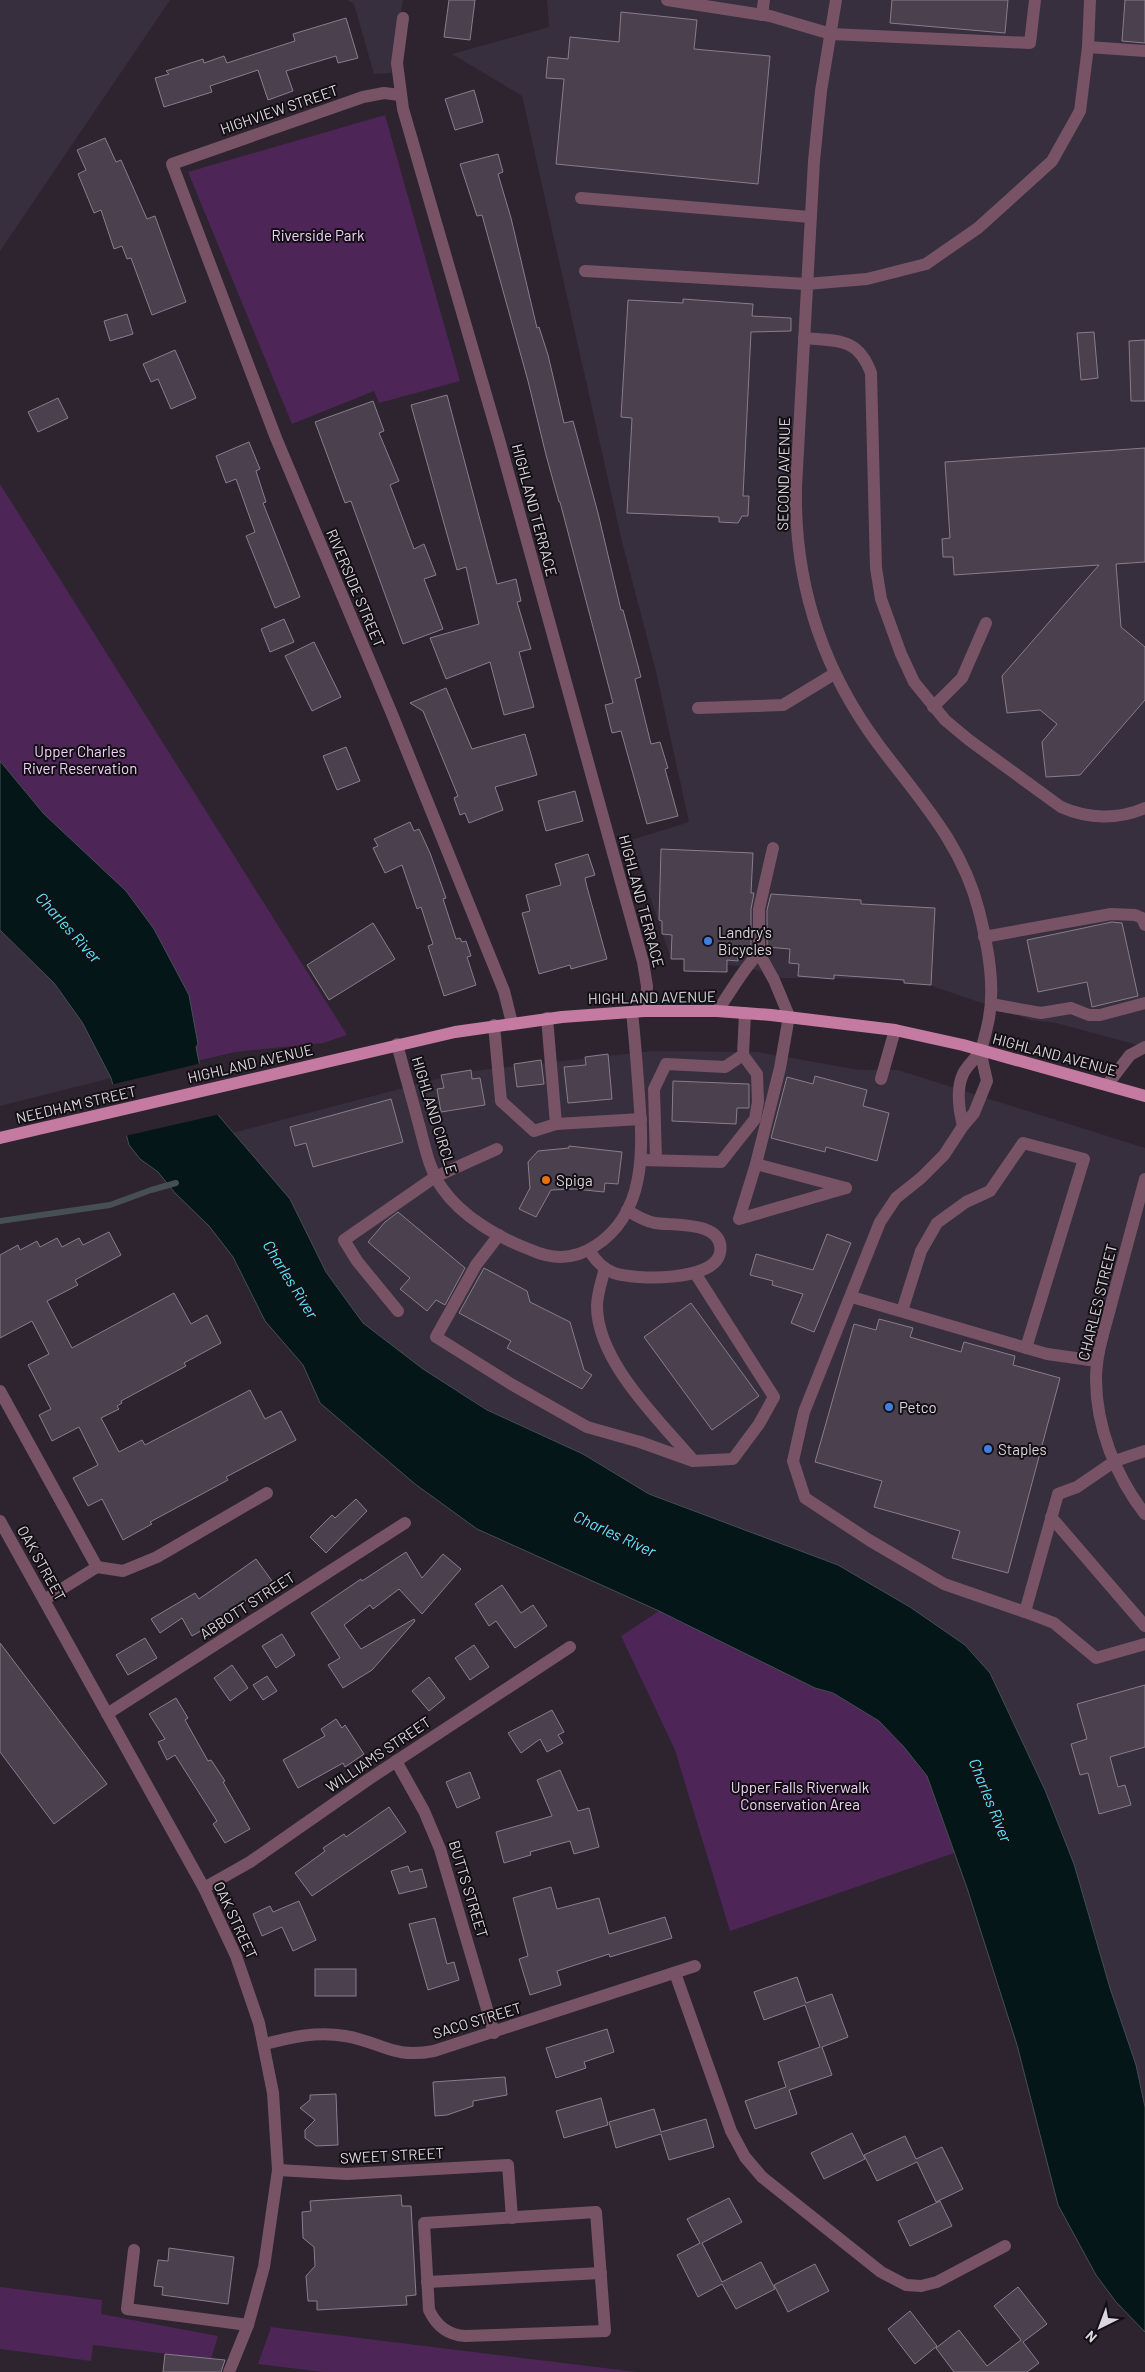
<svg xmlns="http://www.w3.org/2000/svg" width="1145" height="2372" viewBox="0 0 1145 2372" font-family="Barlow,sans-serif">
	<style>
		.commercial { fill: #372e3e }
		.green { fill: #4d2557 }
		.water { fill: #051619; stroke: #454f54 }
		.pier { fill: #2d2430 }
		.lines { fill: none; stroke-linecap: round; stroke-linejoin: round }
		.stream { stroke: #454f54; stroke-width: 6 }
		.building { fill: #4b414e; stroke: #887d8b }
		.minor { stroke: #775365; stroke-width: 12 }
		.major { stroke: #c57ba1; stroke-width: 12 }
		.shop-dot { fill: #3f7fe0; stroke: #130f14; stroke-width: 2 }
		.food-dot { fill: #e8710a; stroke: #130f14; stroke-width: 2 }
		.labels { text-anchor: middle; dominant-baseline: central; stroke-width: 4; stroke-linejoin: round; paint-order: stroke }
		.street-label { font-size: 15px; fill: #dbd5dd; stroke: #130f14 }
		.park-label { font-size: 15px; fill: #efd0f7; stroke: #130f14 }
		.poi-label { font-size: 15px; fill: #dbd5dd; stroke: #130f14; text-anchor: start }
		.water-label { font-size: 16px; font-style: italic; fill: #5ce6fc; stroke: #130f14 }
	</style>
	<rect width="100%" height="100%" fill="#2d2430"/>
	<g class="commercial">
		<path d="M0,0H170L0,251Z"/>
		<path d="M347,0H403L391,73L374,74L354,4Z"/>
		<path d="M547,0H1145V1047L1056,1023L1031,1020L929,985L891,979L783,978L746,967L671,959L631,840L689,822L656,672L622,542L522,96L452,54L549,27Z"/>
		<path d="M0,930L54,983L82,1022L111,1078L0,1106Z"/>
		<path d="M652,1051L758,1052L860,1070H898L1145,1148V2107L1136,2065L1110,1988L1074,1864L1045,1790L990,1673L965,1645L910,1607L838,1565L649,1494L583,1454L488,1410L423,1369L363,1323L326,1272L290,1199L232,1133L464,1072Z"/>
	</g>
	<g class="green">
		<path d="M385,115L460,381L379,403L374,391L292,424L188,172Z"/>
		<path d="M0,484L347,1035L323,1043L235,1052L197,1061L0,795Z"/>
		<path d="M659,1611L815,1688L833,1693L867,1713L879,1721L904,1747L927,1776L954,1853L730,1931L675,1750L621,1636Z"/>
		<path d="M0,2287L102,2300L101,2314L218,2336L211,2359L93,2345L91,2361L0,2349Z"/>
		<path d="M271,2327L637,2372H323L258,2364Z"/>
	</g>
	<path class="water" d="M0,761L44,814L126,891L154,929L189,995L198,1044L196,1047L202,1077L219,1116L290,1199L326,1272L363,1323L423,1369L487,1410L583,1454L649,1494L838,1565L910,1607L965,1645L990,1673L1045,1790L1074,1864L1110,1988L1136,2065L1145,2107V2332L1116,2302L1096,2275L1058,2205L1017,2045L967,1888L927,1776L904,1747L879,1721L833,1693L815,1688L659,1611L477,1529L415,1484L320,1403L303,1365L265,1321L233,1257L209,1226L175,1193L158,1172L140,1159L129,1145L111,1078L82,1022L54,983L0,930Z"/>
	<path class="pier" d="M202,1063L205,1077L221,1114L125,1136L110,1085Z"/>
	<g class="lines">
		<path class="stream" d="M0,1221L110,1205L151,1190L176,1183"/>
	</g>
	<g class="building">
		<path d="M449,0H475L470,40L444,37Z"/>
		<path d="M892,0H1008L1005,33L890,23Z"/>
		<path d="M1125,0H1145V43L1122,41Z"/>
		<path d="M621,12L697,20L694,49L770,56L758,184L556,164L564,79L546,78L548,57L568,59L570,37L619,42Z"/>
		<path d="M346,18L358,58L338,63L336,56L286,71L293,91L268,100L258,70L210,86L212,92L164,107L155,78L169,74L166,71L203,59L204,63L224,56L227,63L295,41L293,34Z"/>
		<path d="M474,90L483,122L455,130L445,99Z"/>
		<path d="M105,138L116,162L121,160L147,219L155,216L186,302L152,315L131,258L127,259L122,246L114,249L101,210L94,213L78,174L86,170L77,150Z"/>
		<path d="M498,154L503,172L498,174L511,218L537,328L539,327L548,355L564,423L573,421L598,513L621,610H623L641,677L635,679L651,744L660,742L668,768L665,769L678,816L647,824L621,731L612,733L605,705L613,703L560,502H559L546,455L528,381L482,215L477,216L460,164Z"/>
		<path d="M683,299L753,304L752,316L791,318V331L751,332L743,496H749L748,516H742L738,523L719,522V517L627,513L632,418L621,417L628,300L683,303Z"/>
		<path d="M127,314L133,334L110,341L104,321Z"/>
		<path d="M1094,332L1098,378L1081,380L1077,333Z"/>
		<path d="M1145,340V401H1131L1129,341Z"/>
		<path d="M175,350L196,398L171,409L158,379L151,382L143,364Z"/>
		<path d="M447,395L497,584L516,579L521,601L517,602L531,649L519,652L534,707L504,715L490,662L446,679L430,638L479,624L466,567L457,570L411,405Z"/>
		<path d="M58,398L68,418L38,432L28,412Z"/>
		<path d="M373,401L384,431L379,433L399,481L390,485L414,549L424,544L436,575L424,579L443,629L403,644L351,501L345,503L315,422Z"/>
		<path d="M249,442L260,469L256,471L266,502L263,503L300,597L275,608L246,536L255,532L236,479L226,483L216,456Z"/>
		<path d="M1145,448V562L1116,564L1121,627L1145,647V700L1080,775L1046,777L1042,742L1057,724L1040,710L1007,713L1002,676L1099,565L954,575L953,557H943L942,539L950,538L945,462Z"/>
		<path d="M284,619L294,642L270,652L261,629Z"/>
		<path d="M314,642L341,697L312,711L285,656Z"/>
		<path d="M446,688L472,749L525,734L537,775L495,787L503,810L469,823L465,813L460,815L454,798L458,796L423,711L410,703Z"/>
		<path d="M346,747L360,781L337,790L323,756Z"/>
		<path d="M575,791L583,821L546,831L538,801Z"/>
		<path d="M410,822L414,831L419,829L430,853L446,898L443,899L456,939L460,938L462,942L466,941L471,956L467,957L476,985L444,996L428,946L433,944L421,907L417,909L402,865L385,873L373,848L378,846L374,839Z"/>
		<path d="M661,849L753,853L751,893H754L751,909V946L738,947V961L727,960V972L684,971V959H671L672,935L662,934V921L659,920Z"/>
		<path d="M588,854L595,875L585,878L587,887L607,959L571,969L570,965L539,974L522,913L530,911L526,895L561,885L555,864Z"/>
		<path d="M771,894L861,900V904L935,908L931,985L904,983V980L834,975V979L798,976L799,964L789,963L790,949L767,947V910Z"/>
		<path d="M1112,922L1122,923L1138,996L1092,1007L1087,982L1038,992L1027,940Z"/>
		<path d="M373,923L395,959L329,1000L307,965Z"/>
		<path d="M608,1054L612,1099L568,1103L564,1067L586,1065L585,1057Z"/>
		<path d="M541,1060L544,1084L517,1087L514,1064Z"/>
		<path d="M471,1070L472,1079L480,1078L485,1105L441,1112L437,1089L444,1088L441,1075Z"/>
		<path d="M815,1076L867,1090L863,1106L889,1113L877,1161L826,1147L825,1152L771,1138L787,1077L813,1084Z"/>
		<path d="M673,1081L749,1084V1108H737L736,1124L672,1121Z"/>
		<path d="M391,1099L403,1142L313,1167L306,1143L295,1146L290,1127Z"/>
		<path d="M569,1146L622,1152L618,1184L605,1183L604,1192L575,1189L551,1190L536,1217L519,1209L530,1188L528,1162L538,1151L569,1148Z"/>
		<path d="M398,1212L465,1268L445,1305L436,1300L427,1311L400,1289L410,1278L368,1242L385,1222Z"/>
		<path d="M109,1232L121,1255L75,1280L78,1285L47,1301L72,1348L174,1293L191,1324L207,1315L221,1343L184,1363L186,1366L121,1401L122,1403L117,1406L119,1409L101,1418L119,1452L142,1440L145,1445L250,1390L265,1419L281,1411L296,1440L226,1477L228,1480L150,1522L152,1524L123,1540L102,1499L88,1506L73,1478L98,1465L79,1427L52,1441L39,1415L51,1409L28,1365L49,1354L32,1321L0,1338V1255L18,1245L20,1250L37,1241L40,1247L57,1238L62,1247L79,1238L83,1245Z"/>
		<path d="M827,1234L851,1243L814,1332L791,1323L803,1294L772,1285L773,1281L750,1275L756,1254L813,1270Z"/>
		<path d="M484,1268L527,1291L530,1302L570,1322L584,1370L592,1375L582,1389L507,1348L511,1341L459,1313Z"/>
		<path d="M691,1303L759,1396L712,1430L644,1337Z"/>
		<path d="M879,1319L913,1328L910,1337L961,1352L964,1342L1015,1356L1013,1365L1060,1378L1008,1573L952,1558L960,1531L874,1507L882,1481L815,1462L854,1324L876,1330Z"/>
		<path d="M356,1499L367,1511L326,1553L310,1537L332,1515L335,1518Z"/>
		<path d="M406,1552L422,1578L443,1554L461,1569L422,1614L399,1589L373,1609L370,1605L344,1625L361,1649L414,1619L415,1621L372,1670L343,1688L328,1665L340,1658L311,1613L361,1579L362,1581Z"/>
		<path d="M256,1559L272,1581L220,1620L192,1636L182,1618L160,1633L151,1619L195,1593L199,1599Z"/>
		<path d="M502,1585L521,1613L533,1605L547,1626L515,1648L496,1621L489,1626L475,1604Z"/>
		<path d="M282,1634L295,1655L276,1668L262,1646Z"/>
		<path d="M145,1638L157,1658L128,1675L116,1655Z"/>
		<path d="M0,1643L107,1784L54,1824L0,1752Z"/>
		<path d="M474,1645L489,1667L470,1680L455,1658Z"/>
		<path d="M232,1665L248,1688L230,1701L214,1678Z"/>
		<path d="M267,1676L277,1691L263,1700L253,1685Z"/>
		<path d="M429,1677L445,1698L429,1711L412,1691Z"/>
		<path d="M1145,1685V1747L1110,1757L1118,1787L1125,1785L1131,1805L1099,1814L1088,1773L1080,1775L1071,1744L1087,1739L1077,1704Z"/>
		<path d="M176,1698L188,1718L185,1720L208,1761L211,1760L225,1781L223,1782L250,1829L225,1843L213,1824L217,1821L175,1755L167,1760L158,1742L165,1739L149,1714Z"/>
		<path d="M552,1710L564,1732L558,1735L563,1743L547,1752L540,1739L521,1753L508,1733Z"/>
		<path d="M336,1719L342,1728L345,1725L364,1754L345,1767L343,1763L298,1788L283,1760L325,1736L321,1729Z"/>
		<path d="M560,1770L578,1811L589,1808L599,1847L574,1854L570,1841L530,1852L531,1855L504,1863L496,1832L552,1816L537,1780Z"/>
		<path d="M470,1772L480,1798L457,1808L446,1782Z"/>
		<path d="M389,1807L406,1832L312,1896L295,1873L325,1851L323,1848L344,1834L346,1837Z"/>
		<path d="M408,1866L410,1872L422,1869L427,1887L399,1894L391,1871Z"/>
		<path d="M551,1887L557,1909L599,1898L609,1934L665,1917L672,1938L610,1957L609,1954L557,1971L561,1985L530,1995L519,1959L528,1956L513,1898Z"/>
		<path d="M299,1901L316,1940L293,1951L282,1927L262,1936L253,1914L270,1906L273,1912Z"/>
		<path d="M435,1918L447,1964L454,1962L459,1980L428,1990L409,1924Z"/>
		<rect x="315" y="1969" width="41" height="27"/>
		<path d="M797,1977L806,2003L832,1994L848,2037L822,2047L832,2075L789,2090L797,2114L755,2129L745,2101L786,2087L778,2062L820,2047L805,2005L764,2020L754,1992Z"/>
		<path d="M607,2029L614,2052L584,2062L586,2068L556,2078L546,2048Z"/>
		<path d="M505,2077L507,2095L473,2101V2106L447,2115L435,2116L433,2082Z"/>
		<path d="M336,2094L338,2145L316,2146L305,2138V2130L315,2120L300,2108L310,2100V2095Z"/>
		<path d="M601,2098L608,2125L564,2138L556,2111Z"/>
		<path d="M654,2109L661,2132L706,2119L714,2147L669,2160L661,2134L616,2148L609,2122Z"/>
		<path d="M852,2133L865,2159L824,2179L811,2153Z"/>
		<path d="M905,2136L916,2159L942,2147L963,2189L936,2202L917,2162L877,2181L864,2155Z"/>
		<path d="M401,2195L402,2206H411L416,2295L406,2296L407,2305L317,2310V2301H308L306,2276L315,2266L314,2247L303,2238L302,2212L311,2211L310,2201Z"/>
		<path d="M729,2198L742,2222L702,2243L722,2282L761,2262L775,2289L736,2309L722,2284L698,2297L677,2255L700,2243L687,2219Z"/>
		<path d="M940,2201L952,2226L910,2246L898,2221Z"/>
		<path d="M169,2248L234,2257L228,2304L162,2295L163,2287L154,2286L158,2260L168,2261Z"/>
		<path d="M815,2264L829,2291L788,2312L774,2285Z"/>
		<path d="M1018,2287L1047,2324L1023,2342L1039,2363L1027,2372H954L936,2348L959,2330L987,2366L1021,2340L994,2306Z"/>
		<path d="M910,2311L937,2346L915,2364L888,2329Z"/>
		<path d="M165,2354L225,2360L221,2372H163Z"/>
	</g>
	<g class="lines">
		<g class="minor">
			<path d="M667,0L770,16L831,34L1030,43L1035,0"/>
			<path d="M836,0L821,91L814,161L796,487C794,583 821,667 878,744C919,799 962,843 979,911C988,947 996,987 988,1023C986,1032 984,1041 981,1049C977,1058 967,1065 963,1074C956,1089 959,1110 963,1126"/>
			<path d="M762,15L764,0"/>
			<path d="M403,18L397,63L403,109L500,443L643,962L647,986L646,1011"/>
			<path d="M1088,47L1145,51"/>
			<path d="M400,95L384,93L363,97L172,164L276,438L392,714L504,991L512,1023"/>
			<path d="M581,198L810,217"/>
			<path d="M585,271L807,284L867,279L926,264L978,228L1052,161L1080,111L1088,47L1090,0"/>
			<path d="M804,338C837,341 858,337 871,373L876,568L881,599L901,654L914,682L945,720L969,740L1061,807C1088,819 1118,820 1145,808"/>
			<path d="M933,707L962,678L986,623"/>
			<path d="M698,708L783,705L834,674"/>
			<path d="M773,848L759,909V953L774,980L789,1016L780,1068L756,1164L739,1219L846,1188"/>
			<path d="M984,937L1111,914L1135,915L1142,918L1145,925"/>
			<path d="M991,1004L1041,1013L1071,1008L1089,1015H1100L1145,1003"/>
			<path d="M717,1011C731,992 742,970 759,953"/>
			<path d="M494,1025L501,1101L534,1131L556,1124L547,1018"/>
			<path d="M397,1044C404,1071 412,1098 419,1125C425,1146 429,1170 442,1188C462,1217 499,1238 531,1250C553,1260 574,1260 595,1246C647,1213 643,1148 639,1095C637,1067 635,1040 632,1012"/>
			<path d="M980,1050L987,1081L974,1113L963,1126L944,1155L921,1178L896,1198L880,1222L804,1412L793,1461L805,1498L869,1540L944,1584L1025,1612"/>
			<path d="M881,1079L895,1030"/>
			<path d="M1107,1085L1130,1055L1145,1047"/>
			<path d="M556,1124L641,1119"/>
			<path d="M641,1160L721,1162L755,1119L758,1102L757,1074L743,1055L745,1013"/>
			<path d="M656,1160L654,1089L666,1064L725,1067L743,1055"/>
			<path d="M756,1164L846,1188"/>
			<path d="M1145,1179C1134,1219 1123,1260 1112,1301C1106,1326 1096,1352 1096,1379C1096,1427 1116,1477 1145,1514"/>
			<path d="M499,1235L476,1265L436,1337L511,1384L587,1427L640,1442L693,1461L733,1459L759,1424L774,1397L695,1273"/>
			<path d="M589,1250C595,1260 603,1269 614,1273C635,1280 714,1282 720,1253C726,1220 672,1226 655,1223C644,1221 636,1216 627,1210"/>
			<path d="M605,1268C602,1280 597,1294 597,1306C597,1361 658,1419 692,1459"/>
			<path d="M852,1297L1047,1354L1097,1361"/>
			<path d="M398,1311L357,1261L344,1240L435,1177L497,1149"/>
			<path d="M902,1311L921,1251L937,1223L966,1202L990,1191L1023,1143L1084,1159L1026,1348"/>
			<path d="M0,1391L97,1567L44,1600"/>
			<path d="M1145,1451L1115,1461L1077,1487L1058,1494L1025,1612L1054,1623L1096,1658L1145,1644"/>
			<path d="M1051,1517L1145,1626"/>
			<path d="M0,1521L204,1888L236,1956L259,2023L273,2093L278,2170L264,2267L248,2325L229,2372"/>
			<path d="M97,1567L123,1571L157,1557L267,1493"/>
			<path d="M107,1714L405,1523"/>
			<path d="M396,1761L424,1811L440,1849L494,2033"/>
			<path d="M204,1888L250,1862L369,1779L570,1647"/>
			<path d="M675,1973L731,2131L745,2157L762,2177L881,2272L906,2285L921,2286L937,2282L1005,2246"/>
			<path d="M265,2044C292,2037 317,2031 345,2036C382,2042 392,2059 434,2051L695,1966"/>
			<path d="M278,2170L347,2174L508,2165L512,2218"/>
			<path d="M596,2212L605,2331L465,2336C448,2335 436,2325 429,2310L424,2223Z"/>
			<path d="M134,2250L127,2309L248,2325"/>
			<path d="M427,2282L601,2273"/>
		</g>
		<path class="major" d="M0,1138L455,1032L562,1017L644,1011H717L771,1015L895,1030L963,1045L1145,1096"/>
	</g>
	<g class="shop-dot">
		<circle cx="708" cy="941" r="5"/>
		<circle cx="889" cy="1407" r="5"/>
		<circle cx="988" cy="1449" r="5"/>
	</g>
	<circle class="food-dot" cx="546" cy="1180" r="5"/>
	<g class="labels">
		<g class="street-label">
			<text transform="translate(279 109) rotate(-19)">HIGHVIEW STREET</text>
			<text transform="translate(783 474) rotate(-89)">SECOND AVENUE</text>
			<text transform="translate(535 510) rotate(75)">HIGHLAND TERRACE</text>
			<text transform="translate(356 588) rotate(67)">RIVERSIDE STREET</text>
			<text transform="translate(642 901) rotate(75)">HIGHLAND TERRACE</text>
			<text transform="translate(652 997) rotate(-1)">HIGHLAND AVENUE</text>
			<text transform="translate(1055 1054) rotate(15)">HIGHLAND AVENUE</text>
			<text transform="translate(250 1063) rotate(-13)">HIGHLAND AVENUE</text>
			<text transform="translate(76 1104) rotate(-13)">NEEDHAM STREET</text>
			<text transform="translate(435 1115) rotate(73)">HIGHLAND CIRCLE</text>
			<text transform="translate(1097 1302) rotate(-76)">CHARLES STREET</text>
			<text transform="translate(42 1563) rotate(61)">OAK STREET</text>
			<text transform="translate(247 1605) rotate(-33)">ABBOTT STREET</text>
			<text transform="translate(378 1754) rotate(-34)">WILLIAMS STREET</text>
			<text transform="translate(469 1889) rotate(73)">BUTTS STREET</text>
			<text transform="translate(236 1920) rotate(65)">OAK STREET</text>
			<text transform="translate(477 2020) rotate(-17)">SACO STREET</text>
			<text transform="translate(392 2155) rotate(-3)">SWEET STREET</text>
		</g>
		<g class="park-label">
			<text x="318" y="235">Riverside Park</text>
			<text x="80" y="751">Upper Charles<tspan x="80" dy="17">River Reservation</tspan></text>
			<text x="800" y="1787">Upper Falls Riverwalk<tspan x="800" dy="17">Conservation Area</tspan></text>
		</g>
		<g class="poi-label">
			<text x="718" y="932">Landry's<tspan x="718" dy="17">Bicycles</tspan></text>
			<text x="556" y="1180">Spiga</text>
			<text x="899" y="1407">Petco</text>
			<text x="998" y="1449">Staples</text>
		</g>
		<g class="water-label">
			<text transform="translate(69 927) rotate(48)">Charles River</text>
			<text transform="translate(291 1279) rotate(58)">Charles River</text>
			<text transform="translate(615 1533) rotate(25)">Charles River</text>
			<text transform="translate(991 1800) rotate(68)">Charles River</text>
		</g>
	</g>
	<g transform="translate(1100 2327) rotate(222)" stroke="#130f14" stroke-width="4" paint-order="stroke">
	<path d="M0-4L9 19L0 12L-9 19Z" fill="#dbd5dd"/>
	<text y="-8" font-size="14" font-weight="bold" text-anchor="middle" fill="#dbd5dd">N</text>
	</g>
</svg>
